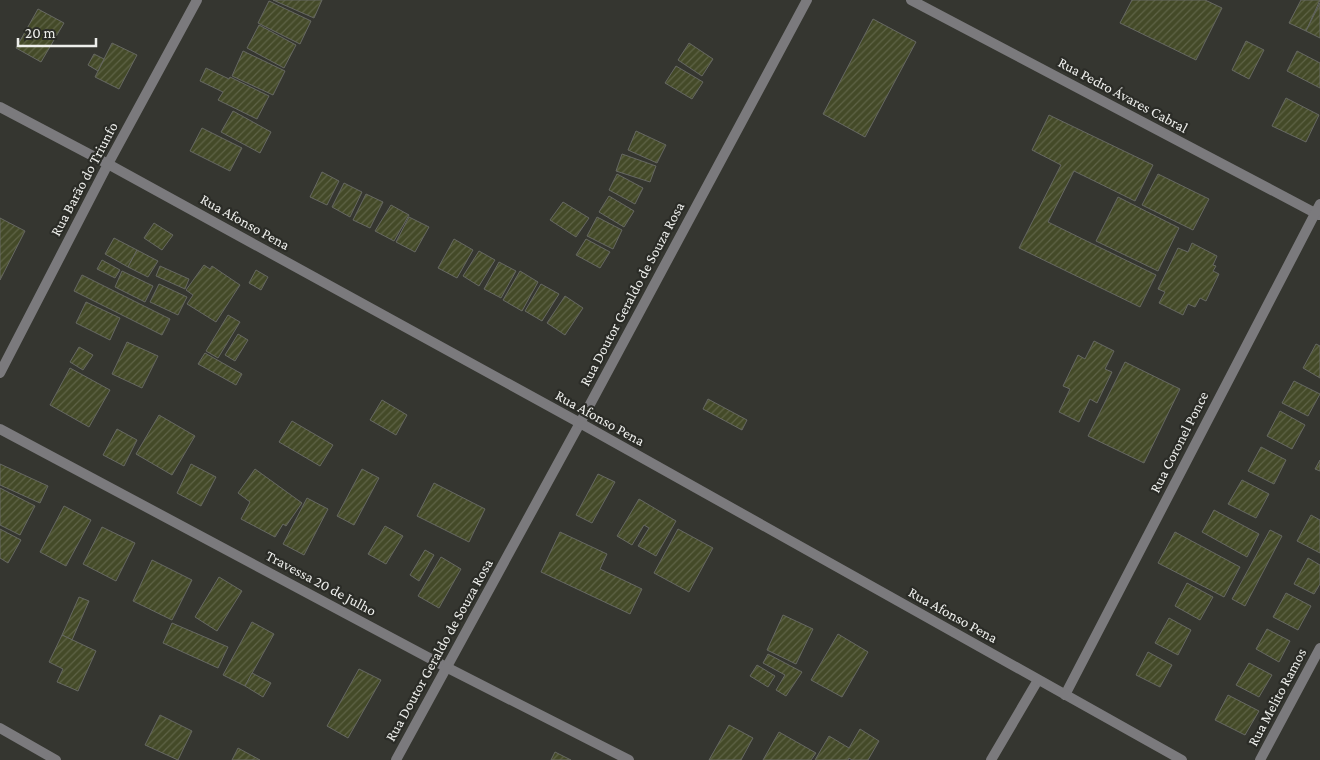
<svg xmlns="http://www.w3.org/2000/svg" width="1320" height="760" viewBox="0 0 1320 760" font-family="'Crimson Pro',serif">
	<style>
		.building { fill: url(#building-hatch); stroke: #666862 }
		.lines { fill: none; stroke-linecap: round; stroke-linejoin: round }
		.minor { stroke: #7b7a7d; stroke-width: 10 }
		.tertiary { stroke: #7b7a7d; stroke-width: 10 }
		.labels { text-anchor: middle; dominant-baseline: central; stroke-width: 4.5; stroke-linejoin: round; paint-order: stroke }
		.street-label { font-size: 15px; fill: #edeeeb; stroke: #2b2c27 }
	</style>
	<defs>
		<pattern id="building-hatch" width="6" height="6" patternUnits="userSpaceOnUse" patternTransform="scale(1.25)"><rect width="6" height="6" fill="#444a28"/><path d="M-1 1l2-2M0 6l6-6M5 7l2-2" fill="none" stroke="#5f6447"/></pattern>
	</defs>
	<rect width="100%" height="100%" fill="#353630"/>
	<g class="building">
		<path d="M273,0H322L314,18Z"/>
		<path d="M1132,0H1205L1222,8L1196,60L1120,23Z"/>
		<path d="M1301,0H1320L1306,31L1289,23Z"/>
		<path d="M269,1L311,21L300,44L258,23Z"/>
		<path d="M1320,3V38L1306,31Z"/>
		<path d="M38,9L64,23L41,62L16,48Z"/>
		<path d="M873,19L916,42L865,137L823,114Z"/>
		<path d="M259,25L296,45L284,68L247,48Z"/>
		<path d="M1246,41L1264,50L1249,79L1232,70Z"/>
		<path d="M112,43L137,55L119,89L95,77Z"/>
		<path d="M689,43L713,59L702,76L678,60Z"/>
		<path d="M243,51L285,71L273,95L232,76Z"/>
		<path d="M1297,51L1320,63V88L1287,71Z"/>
		<path d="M94,54L104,59L98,71L88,65Z"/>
		<path d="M676,66L703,82L692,99L665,83Z"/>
		<path d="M206,68L229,79L230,77L269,96L257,119L218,100L223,92L200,81Z"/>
		<path d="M1286,98L1319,115L1306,142L1272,126Z"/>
		<path d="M233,111L271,132L260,153L221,132Z"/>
		<path d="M1049,115L1153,165L1135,201L1074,171L1048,222L1156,275L1140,307L1019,248L1061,165L1032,150Z"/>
		<path d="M202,128L242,148L230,171L190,151Z"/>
		<path d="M636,131L666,145L657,163L628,150Z"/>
		<path d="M622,154L656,166L650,182L616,171Z"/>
		<path d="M322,172L339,181L327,205L310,197Z"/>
		<path d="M617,174L643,188L635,204L609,190Z"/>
		<path d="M1158,174L1209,199L1193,230L1142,205Z"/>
		<path d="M344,183L362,192L350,217L332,207Z"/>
		<path d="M366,194L383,202L370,228L353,220Z"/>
		<path d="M609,196L634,211L624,227L599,212Z"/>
		<path d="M1118,197L1179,228L1158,271L1096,241Z"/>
		<path d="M563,202L589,218L576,237L550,220Z"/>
		<path d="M391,205L409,215L394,241L375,231Z"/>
		<path d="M409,217L429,227L415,252L396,242Z"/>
		<path d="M597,217L622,230L613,249L587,236Z"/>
		<path d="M0,218L25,231L0,280Z"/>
		<path d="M154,223L173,235L162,250L144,238Z"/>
		<path d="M114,238L137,250L128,267L105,254Z"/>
		<path d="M454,239L473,250L457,278L438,268Z"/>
		<path d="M586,239L610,252L600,268L576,255Z"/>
		<path d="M1192,243L1217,256L1213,265L1216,266L1213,271L1219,274L1206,301L1200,298L1195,307L1188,304L1183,315L1159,303L1165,292L1158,289L1178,248L1188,252Z"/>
		<path d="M137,250L158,261L148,277L128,267Z"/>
		<path d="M479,251L495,260L479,286L463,276Z"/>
		<path d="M102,260L120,270L115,278L97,269Z"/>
		<path d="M499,262L516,271L501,298L484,289Z"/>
		<path d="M204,265L210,269L212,266L240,285L216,322L187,304L193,295L186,290Z"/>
		<path d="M160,266L189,279L185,289L156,276Z"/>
		<path d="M256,270L268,277L261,290L249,283Z"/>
		<path d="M122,271L153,286L145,302L115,287Z"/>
		<path d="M520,271L538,282L522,311L503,300Z"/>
		<path d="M82,275L170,319L162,335L74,291Z"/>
		<path d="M159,284L187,297L178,315L150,302Z"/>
		<path d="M541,284L559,294L542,321L525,311Z"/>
		<path d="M565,296L583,308L565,335L547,323Z"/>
		<path d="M86,302L120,318L110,340L76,323Z"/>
		<path d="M228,315L240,322L218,358L206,351Z"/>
		<path d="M238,334L248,340L235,361L225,355Z"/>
		<path d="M1094,341L1114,351L1105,369L1112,372L1097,403L1090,399L1079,422L1059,412L1070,389L1063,386L1078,355L1085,359Z"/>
		<path d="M127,342L158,356L142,388L112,374Z"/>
		<path d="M1316,344L1320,346V378L1303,368Z"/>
		<path d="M79,347L93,355L83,370L70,362Z"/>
		<path d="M205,353L242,374L236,385L198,364Z"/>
		<path d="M1125,362L1180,389L1144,463L1088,436Z"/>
		<path d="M70,368L110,390L89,427L50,405Z"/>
		<path d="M1294,381L1320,394L1308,416L1282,403Z"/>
		<path d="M708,399L747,420L742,430L703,409Z"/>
		<path d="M382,400L407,415L396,435L370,420Z"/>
		<path d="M1280,411L1305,425L1292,449L1267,436Z"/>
		<path d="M159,415L195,436L172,475L136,454Z"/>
		<path d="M292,421L333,445L320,466L279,442Z"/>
		<path d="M117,429L137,440L124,466L103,455Z"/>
		<path d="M1261,447L1286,460L1274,484L1248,471Z"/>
		<path d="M1320,460V471L1315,469Z"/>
		<path d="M0,464L48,486L40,503L0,485Z"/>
		<path d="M191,464L216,477L201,506L177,493Z"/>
		<path d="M255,469L302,503L286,526L283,524L275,537L241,519L250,502L238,493Z"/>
		<path d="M362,469L379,478L354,525L337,516Z"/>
		<path d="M598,474L615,482L592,523L576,515Z"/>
		<path d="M1242,480L1269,494L1256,518L1228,504Z"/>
		<path d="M434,483L485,509L469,542L417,516Z"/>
		<path d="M0,488L35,506L20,535L0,525Z"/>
		<path d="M307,498L328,509L304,555L283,544Z"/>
		<path d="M639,499L676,521L656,556L638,546L649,528L644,525L632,545L617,536Z"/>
		<path d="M64,506L91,520L66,566L40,552Z"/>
		<path d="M1214,510L1259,534L1247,557L1202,532Z"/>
		<path d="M1311,515L1320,520V553L1297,541Z"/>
		<path d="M385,526L403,536L386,564L368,554Z"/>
		<path d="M102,527L135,543L116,581L83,564Z"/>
		<path d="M0,529L21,540L8,563L0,558Z"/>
		<path d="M678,529L713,548L689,592L654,573Z"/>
		<path d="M1270,530L1282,536L1245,606L1232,599Z"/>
		<path d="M560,532L607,554L600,569L642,589L630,614L541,572Z"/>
		<path d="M1175,532L1240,567L1224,597L1158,563Z"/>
		<path d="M425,550L434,555L419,581L410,575Z"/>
		<path d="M441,557L461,569L439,608L418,596Z"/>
		<path d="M1308,558L1320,565V584L1314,594L1294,584Z"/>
		<path d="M152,560L192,580L172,620L133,601Z"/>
		<path d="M219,577L242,591L217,631L195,617Z"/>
		<path d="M1187,583L1213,597L1200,620L1175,606Z"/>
		<path d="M1286,593L1311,606L1298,630L1273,617Z"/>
		<path d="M79,597L89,601L72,640L62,635Z"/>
		<path d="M783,615L813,629L796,664L767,650Z"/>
		<path d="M1169,618L1191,630L1178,655L1155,643Z"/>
		<path d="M252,622L274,634L245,686L223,675Z"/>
		<path d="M172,623L228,647L218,668L163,643Z"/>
		<path d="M1267,629L1290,641L1279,662L1256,649Z"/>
		<path d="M838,634L868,652L842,697L811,680Z"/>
		<path d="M62,635L96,651L78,691L57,682L63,669L49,662Z"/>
		<path d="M1148,652L1172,665L1160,687L1136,675Z"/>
		<path d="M768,654L802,672L786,696L776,690L785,675L763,663Z"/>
		<path d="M1249,663L1272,675L1259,697L1236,685Z"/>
		<path d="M757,665L775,676L768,687L750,676Z"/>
		<path d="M359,669L381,680L348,738L327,726Z"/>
		<path d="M252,673L271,683L263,697L245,686Z"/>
		<path d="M1228,695L1259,711L1245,735L1215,720Z"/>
		<path d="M160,715L192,731L178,760L145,745Z"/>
		<path d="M729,725L753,738L741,760H709Z"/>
		<path d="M860,729L879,741L868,760H852L849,758L848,760H815L829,736L849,748Z"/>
		<path d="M779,732L816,753L811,760H763Z"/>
		<path d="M238,748L260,760H232Z"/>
		<path d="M555,752L571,760H551Z"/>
	</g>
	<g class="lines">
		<g class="minor">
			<path d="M911,0L1319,215"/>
			<path d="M0,373L108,164L197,0"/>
			<path d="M0,429L446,667L629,760"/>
			<path d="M1065,695L1320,204"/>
			<path d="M0,728L56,760"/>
			<path d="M396,760L580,423L807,0"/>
			<path d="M991,760L1038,680"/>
			<path d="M1260,760L1320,648"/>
		</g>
		<path class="tertiary" d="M0,107L108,164L580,423L1182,760"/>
	</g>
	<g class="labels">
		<g class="street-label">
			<text transform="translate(1123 95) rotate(28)">Rua Pedro Ávares Cabral</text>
			<text transform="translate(84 179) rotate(-62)">Rua Barão do Triunfo</text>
			<text transform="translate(245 222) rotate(29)">Rua Afonso Pena</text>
			<text transform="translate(632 294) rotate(-62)">Rua Doutor Geraldo de Souza Rosa</text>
			<text transform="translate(600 418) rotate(29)">Rua Afonso Pena</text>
			<text transform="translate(1179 442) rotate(-63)">Rua Coronel Ponce</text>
			<text transform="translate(321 583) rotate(28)">Travessa 20 de Julho</text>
			<text transform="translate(953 615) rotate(29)">Rua Afonso Pena</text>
			<text transform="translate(439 650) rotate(-61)">Rua Doutor Geraldo de Souza Rosa</text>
			<text transform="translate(1277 697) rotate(-62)">Rua Melito Ramos</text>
		</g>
	</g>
	<path d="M18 38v8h78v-8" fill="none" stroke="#edeeeb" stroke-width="2.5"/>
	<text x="25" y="38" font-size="15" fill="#edeeeb" stroke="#2b2c27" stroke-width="4" paint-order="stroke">20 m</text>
</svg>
